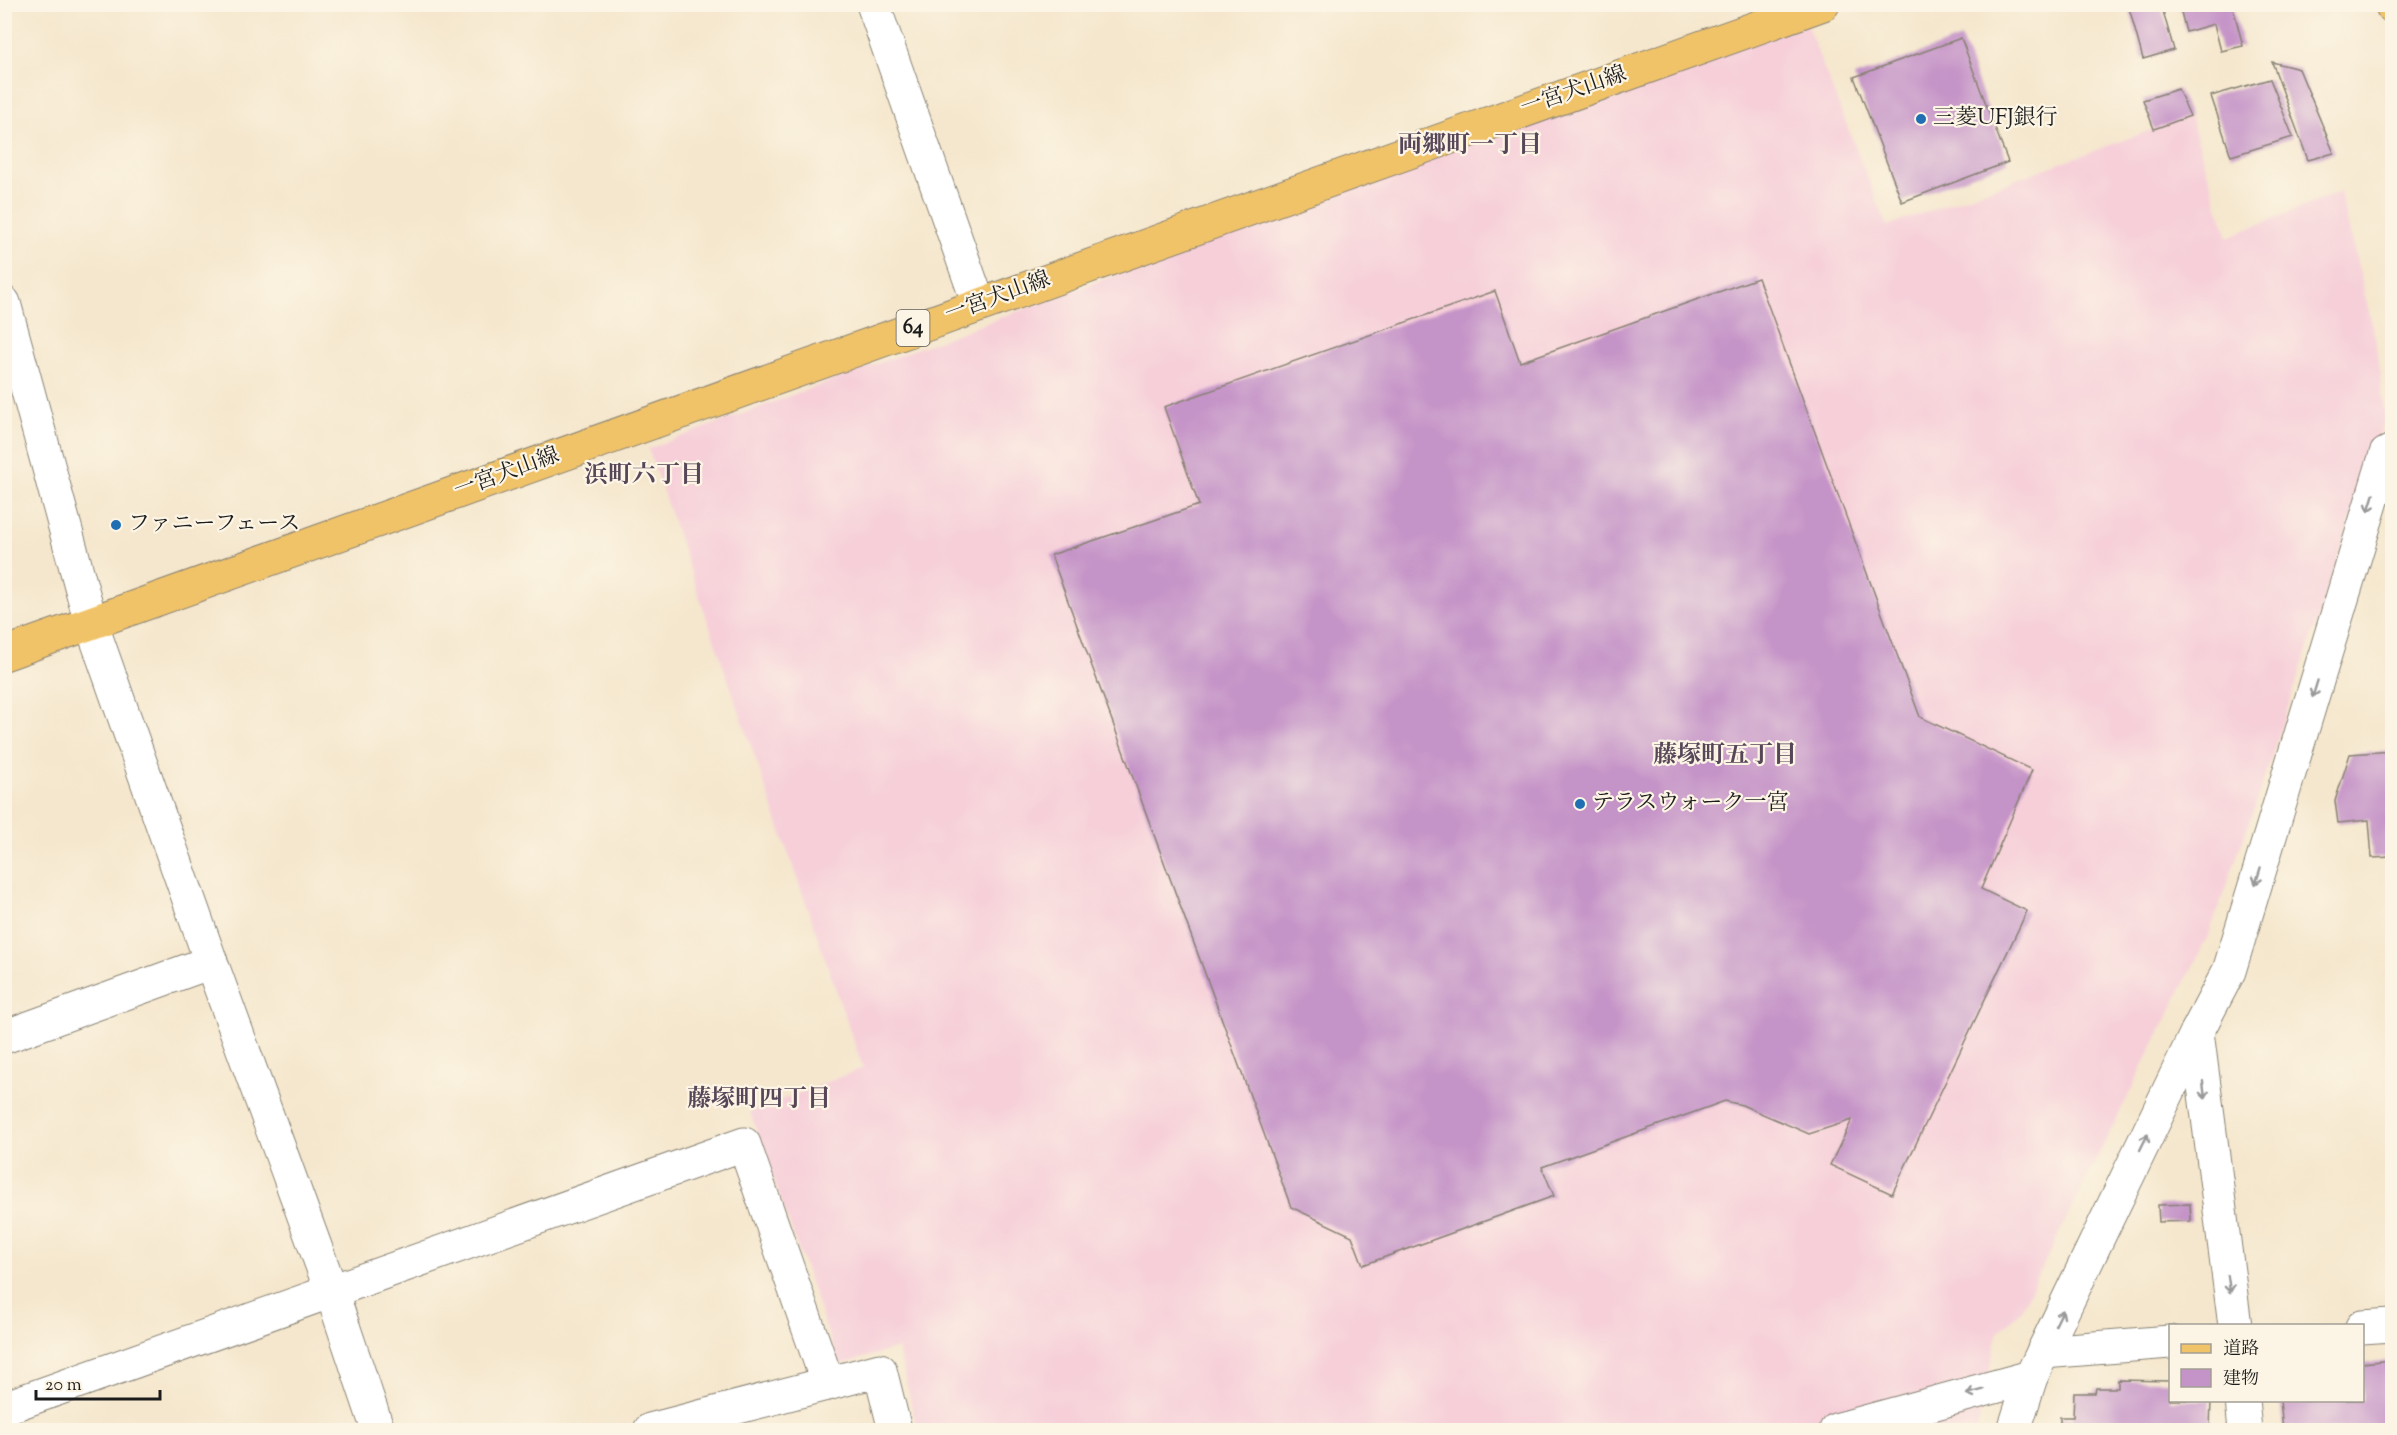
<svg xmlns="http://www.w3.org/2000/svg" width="2397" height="1435" viewBox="0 0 2397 1435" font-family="'Sorts Mill Goudy','Noto Serif JP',serif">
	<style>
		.built { fill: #f6cfd9 }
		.building { fill: #c493c7 }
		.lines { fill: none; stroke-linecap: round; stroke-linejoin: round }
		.minor-casing { stroke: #888274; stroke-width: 35 }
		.major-casing { stroke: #888274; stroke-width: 35 }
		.highway-casing { stroke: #888274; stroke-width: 35 }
		.minor { stroke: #fff; stroke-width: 33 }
		.major { stroke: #f1c369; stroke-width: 33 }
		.highway { stroke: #f1c369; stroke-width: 33 }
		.oneway { stroke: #999 }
		.poi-dot { fill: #1f6fb2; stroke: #fcf5e5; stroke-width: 2 }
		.labels { text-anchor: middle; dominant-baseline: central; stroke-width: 4.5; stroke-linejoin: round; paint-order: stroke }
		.shield { fill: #fcf5e5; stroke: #5f5d58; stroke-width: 1.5 }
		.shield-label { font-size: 21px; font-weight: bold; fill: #1c1c1c }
		.street-label { font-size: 22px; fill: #1c1c1c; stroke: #fcf5e5 }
		.poi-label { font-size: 22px; fill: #1c1c1c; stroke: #fcf5e5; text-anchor: start }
		.neighbourhood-label { font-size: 24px; font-weight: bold; fill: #574658; stroke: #fcf5e5 }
	</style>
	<rect width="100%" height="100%" fill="#fcf5e5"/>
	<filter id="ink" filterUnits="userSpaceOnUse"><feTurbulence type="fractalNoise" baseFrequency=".0167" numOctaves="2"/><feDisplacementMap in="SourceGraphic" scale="12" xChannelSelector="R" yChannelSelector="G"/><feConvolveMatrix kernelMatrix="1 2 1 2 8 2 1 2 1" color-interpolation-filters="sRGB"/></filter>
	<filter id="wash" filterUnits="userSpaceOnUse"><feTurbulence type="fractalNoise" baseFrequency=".008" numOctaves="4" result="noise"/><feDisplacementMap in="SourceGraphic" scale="24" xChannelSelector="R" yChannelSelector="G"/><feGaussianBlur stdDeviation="1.35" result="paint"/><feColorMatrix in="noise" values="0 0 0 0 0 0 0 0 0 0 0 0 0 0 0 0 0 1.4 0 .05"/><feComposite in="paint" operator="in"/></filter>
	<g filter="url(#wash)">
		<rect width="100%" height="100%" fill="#f5e7cd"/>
		<path class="built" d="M1804,18L1887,226L2190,116L2228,237L2340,192L2375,337L2385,418L2255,806L2209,934L2021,1310L1997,1334L1977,1430H917L898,1348L839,1365L750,1112L863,1068L648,449Z"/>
		<g id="blocks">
			<g class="building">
				<path d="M2128,4H2161L2174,50L2143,59Z"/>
				<path d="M2179,4H2232L2243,46L2221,51L2214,24L2186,32Z"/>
				<path d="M1961,38L2008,162L1902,202L1854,77Z"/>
				<path d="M2272,62L2299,69L2334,153L2308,160Z"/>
				<path d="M2270,79L2293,137L2231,156L2211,96Z"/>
				<path d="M2178,89L2190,116L2154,129L2143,100Z"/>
				<path d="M1758,278L1920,717L2032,770L1981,889L2027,911L1892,1194L1830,1165L1852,1120L1809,1134L1742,1105L1725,1101L1542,1167L1554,1196L1363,1265L1352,1236L1291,1207L1051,555L1199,505L1164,407L1495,291L1520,362Z"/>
				<path d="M2392,751V857L2372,858L2369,820L2338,823L2335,801L2350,754Z"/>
				<path d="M2190,1204L2191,1221L2159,1222L2158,1205Z"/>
				<path d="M2392,1360V1430H2283L2280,1400H2362V1363Z"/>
				<path d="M2118,1380L2170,1381V1400H2211L2210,1430L2092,1429V1430H2060V1417H2073L2074,1393H2095L2096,1388H2118Z"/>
			</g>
		</g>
	</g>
	<g filter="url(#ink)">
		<use href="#blocks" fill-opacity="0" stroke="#888274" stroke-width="1.5"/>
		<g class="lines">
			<g class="minor-casing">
				<g id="minor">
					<path d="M873,4L979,305"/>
					<path d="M4,303L91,623L211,962L331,1290L378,1430"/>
					<path d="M2197,1032L2235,1326"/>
					<path d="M4,1037L211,962"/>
					<path d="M2362,1327L2392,1325"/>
					<path d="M2043,1352L2170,1342"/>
					<path d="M2242,1400L2245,1430"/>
					<path d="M4,1408L744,1144L828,1384"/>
					<path d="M650,1430L880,1370L895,1430"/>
					<path d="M1836,1430L2031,1377"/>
					<path d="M2014,1430L2031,1377L2197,1032L2229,971L2386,454L2392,451"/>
				</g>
			</g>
			<g class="major-casing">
				<path id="major" d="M4,654L1823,4"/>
			</g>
			<g class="highway-casing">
				<path id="highway" d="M2392,4V6"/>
			</g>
			<use href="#minor" class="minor"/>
			<use href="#major" class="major"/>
			<use href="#highway" class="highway"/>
		</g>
		<defs><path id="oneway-shaft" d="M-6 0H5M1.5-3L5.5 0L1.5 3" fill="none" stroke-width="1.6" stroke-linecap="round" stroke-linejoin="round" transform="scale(1.5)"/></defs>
		<g class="oneway">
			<use href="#oneway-shaft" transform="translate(2371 503) rotate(107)"/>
			<use href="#oneway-shaft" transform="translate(2315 689) rotate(107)"/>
			<use href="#oneway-shaft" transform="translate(2258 876) rotate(107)"/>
			<use href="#oneway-shaft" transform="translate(2204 1090) rotate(83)"/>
			<use href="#oneway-shaft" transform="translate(2144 1142) rotate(-64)"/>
			<use href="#oneway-shaft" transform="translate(2229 1284) rotate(82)"/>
			<use href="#oneway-shaft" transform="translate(2059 1318) rotate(-64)"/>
			<use href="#oneway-shaft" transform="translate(1975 1392) rotate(165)"/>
		</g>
	</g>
	<g class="poi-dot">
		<circle cx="1921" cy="119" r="6"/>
		<circle cx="116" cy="525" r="6"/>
		<circle cx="1580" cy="804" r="6"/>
	</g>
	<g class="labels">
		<rect class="shield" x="896.5" y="310" width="33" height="36" rx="4.5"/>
		<g class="shield-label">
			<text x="913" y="328">64</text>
		</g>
		<g class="street-label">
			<text transform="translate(1574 92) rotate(-19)">一宮犬山線</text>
			<text transform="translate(998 298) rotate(-20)">一宮犬山線</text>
			<text transform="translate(507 474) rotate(-20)">一宮犬山線</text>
		</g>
		<g class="poi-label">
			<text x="1933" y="119">三菱UFJ銀行</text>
			<text x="128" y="525">ファニーフェース</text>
			<text x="1592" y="804">テラスウォーク一宮</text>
		</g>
		<g class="neighbourhood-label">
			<text x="1470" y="146">両郷町一丁目</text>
			<text x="644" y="476">浜町六丁目</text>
			<text x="1725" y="756">藤塚町五丁目</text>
			<text x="759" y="1100">藤塚町四丁目</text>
		</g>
	</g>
	<rect width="2397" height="1435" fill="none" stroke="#fcf5e5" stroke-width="24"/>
	<rect x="2169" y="1324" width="195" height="78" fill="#fcf5e5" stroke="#a29e95" stroke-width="1.5"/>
	<rect x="2181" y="1344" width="30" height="9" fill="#f1c369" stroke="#a29e95" stroke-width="1.5"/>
	<text x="2223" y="1354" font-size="18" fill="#1c1c1c">道路</text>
	<rect x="2181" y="1369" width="30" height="18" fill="#c493c7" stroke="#a29e95" stroke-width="1.5"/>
	<text x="2223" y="1384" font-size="18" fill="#1c1c1c">建物</text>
	<path d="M36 1390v9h124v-9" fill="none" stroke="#1c1c1c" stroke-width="3"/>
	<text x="45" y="1390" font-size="18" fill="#1c1c1c" stroke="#fcf5e5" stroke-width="4.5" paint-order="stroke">20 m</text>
</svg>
